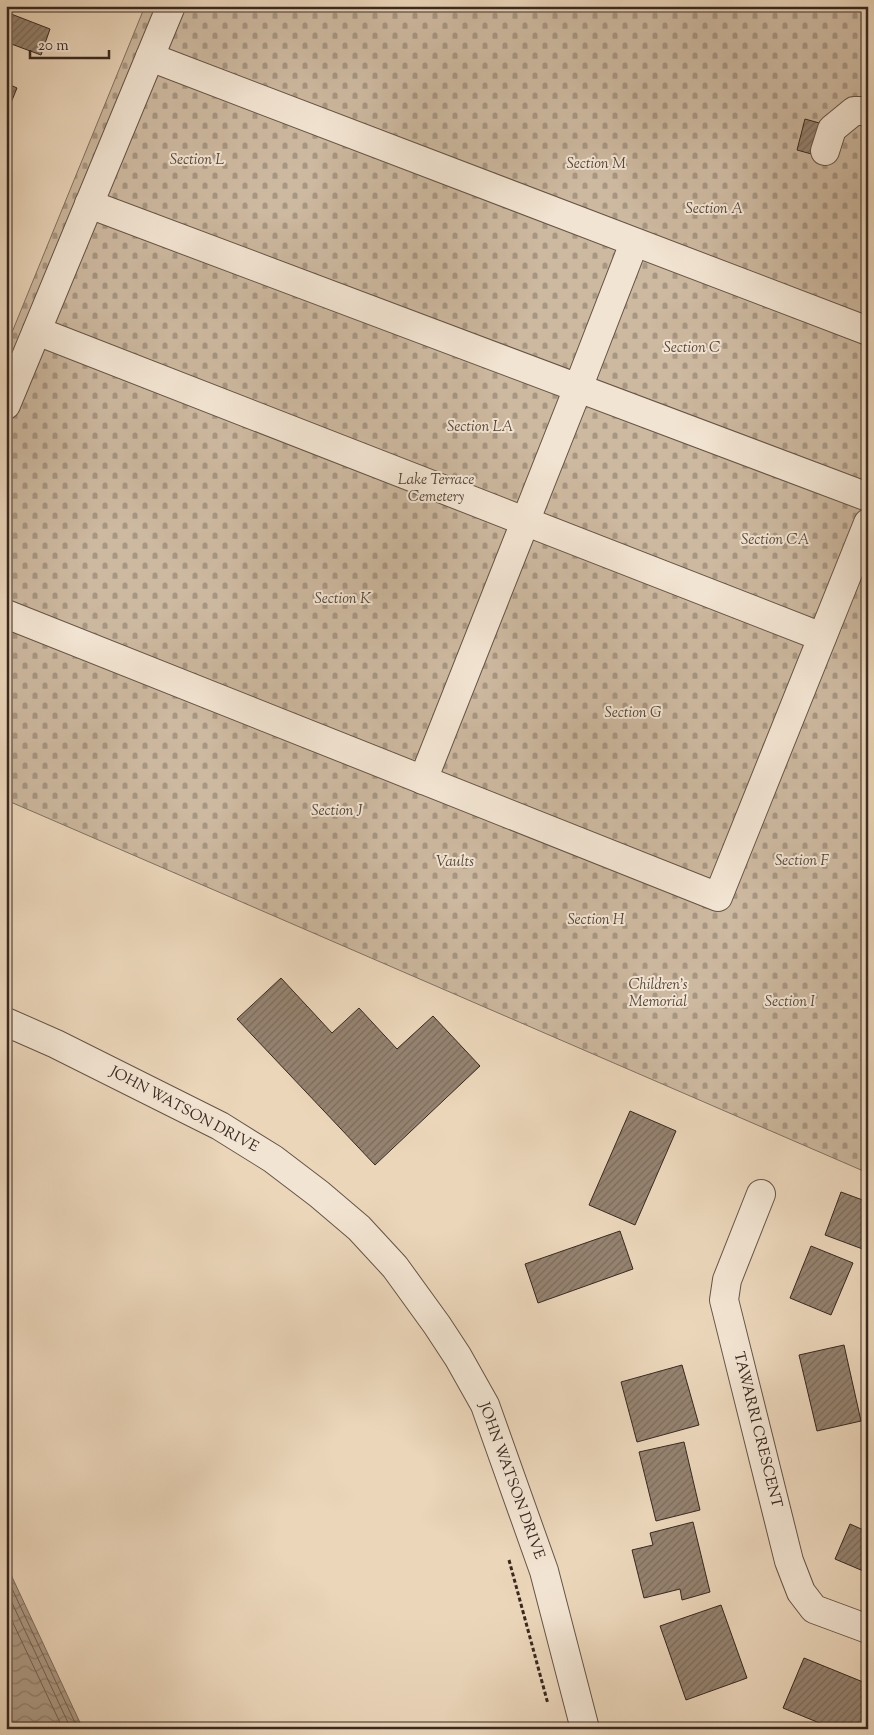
<svg xmlns="http://www.w3.org/2000/svg" width="874" height="1735" viewBox="0 0 874 1735" font-family="'Sorts Mill Goudy',serif">
	<style>
		.cemetery { fill: url(#cemetery-stones); stroke: #827160 }
		.water { fill: url(#water-waves); stroke: #7f6d5d }
		.lines { fill: none; stroke-linecap: round; stroke-linejoin: round }
		.shore { stroke: #736253; stroke-width: 1 }
		.building { fill: url(#building-hatch); stroke: #382920 }
		.minor-casing { stroke: #655446; stroke-width: 30 }
		.path { stroke: #382920; stroke-width: 3; stroke-dasharray: 4 2.5; stroke-linecap: butt }
		.minor { stroke: #f2e4d2; stroke-width: 28 }
		.labels { text-anchor: middle; dominant-baseline: central; stroke-width: 4; stroke-linejoin: round; paint-order: stroke }
		.park-label { font-size: 15px; font-style: italic; fill: #56463a; stroke: #f2e4d2 }
		.street-label { font-size: 15px; fill: #382920; stroke: #f2e4d2 }
	</style>
	<defs>
		<pattern id="cemetery-stones" width="16" height="16" patternUnits="userSpaceOnUse" patternTransform="scale(1.25)"><rect width="16" height="16" fill="#cdb9a0"/><path d="M2 7V4a2 2 0 0 1 4 0v3zM10 15v-3a2 2 0 0 1 4 0v3z" fill="#a79682"/></pattern>
		<pattern id="water-waves" width="16" height="10" patternUnits="userSpaceOnUse" patternTransform="scale(1.25)"><rect width="16" height="10" fill="#ae9b86"/><path d="M0 5q4-4 8 0t8 0" fill="none" stroke="#8f7e6d"/></pattern>
		<pattern id="building-hatch" width="6" height="6" patternUnits="userSpaceOnUse" patternTransform="scale(1.25)"><rect width="6" height="6" fill="#958370"/><path d="M-1 1l2-2M0 6l6-6M5 7l2-2" fill="none" stroke="#7b6b5c"/></pattern>
	</defs>
	<rect width="100%" height="100%" fill="#ebd6ba"/>
	<filter id="stains"><feTurbulence type="fractalNoise" baseFrequency=".004" numOctaves="4"/><feColorMatrix values="0 0 0 0 .2 0 0 0 0 .09 0 0 0 0 .02 0 0 0 .5 -.17"/></filter>
	<radialGradient id="worn" r=".72"><stop offset=".6" stop-color="#630" stop-opacity="0"/><stop offset="1" stop-color="#630" stop-opacity=".3"/></radialGradient>
	<path class="cemetery" d="M145,6H868V1173L6,800V347Z"/>
	<path class="water" d="M6,1564L83,1729H6Z"/>
	<g class="lines">
		<g class="shore">
			<path d="M6,1576L78,1729"/>
			<path d="M6,1590L71,1729"/>
			<path d="M6,1608L63,1729"/>
		</g>
	</g>
	<g class="building">
		<path d="M6,12L50,29L41,55L6,42Z"/>
		<path d="M6,83L17,88L6,115Z"/>
		<path d="M805,119L823,124L815,155L797,150Z"/>
		<path d="M281,978L332,1033L359,1008L397,1049L433,1016L480,1066L375,1165L237,1019Z"/>
		<path d="M630,1111L676,1131L635,1225L589,1205Z"/>
		<path d="M841,1192L868,1202V1251L825,1235Z"/>
		<path d="M620,1231L633,1269L538,1303L525,1264Z"/>
		<path d="M811,1246L853,1263L831,1315L790,1298Z"/>
		<path d="M844,1345L861,1421L817,1431L799,1355Z"/>
		<path d="M682,1365L699,1425L637,1442L621,1382Z"/>
		<path d="M684,1442L700,1510L656,1521L639,1452Z"/>
		<path d="M693,1522L710,1592L682,1600L680,1589L644,1598L632,1550L653,1545L650,1533Z"/>
		<path d="M850,1524L868,1532V1573L835,1559Z"/>
		<path d="M721,1605L747,1678L686,1700L660,1626Z"/>
		<path d="M804,1658L868,1684V1729H834L783,1708Z"/>
	</g>
	<g class="lines">
		<g class="minor-casing">
			<g id="minor">
				<path d="M150,57L868,331"/>
				<path d="M825,151L832,129L854,111H868"/>
				<path d="M89,204L868,497"/>
				<path d="M37,331L822,637"/>
				<path d="M6,405L171,6"/>
				<path d="M6,614L718,897L868,523"/>
				<path d="M423,780L578,388L634,243"/>
				<path d="M6,1022L56,1044L220,1126L273,1159L319,1194L359,1228L395,1267L437,1325L458,1357L485,1405L544,1571L585,1729"/>
				<path d="M761,1194L727,1280L724,1300L789,1561L801,1592L814,1609L868,1629"/>
			</g>
		</g>
		<path class="path" d="M509,1560L548,1704"/>
		<use href="#minor" class="minor"/>
	</g>
	<g class="labels">
		<g class="park-label">
			<text x="197" y="160">Section L</text>
			<text x="596" y="164">Section M</text>
			<text x="714" y="209">Section A</text>
			<text x="692" y="348">Section C</text>
			<text x="480" y="427">Section LA</text>
			<text x="436" y="480">Lake Terrace<tspan x="436" dy="17">Cemetery</tspan></text>
			<text x="775" y="540">Section CA</text>
			<text x="343" y="599">Section K</text>
			<text x="633" y="713">Section G</text>
			<text x="337" y="811">Section J</text>
			<text x="802" y="861">Section F</text>
			<text x="455" y="862">Vaults</text>
			<text x="596" y="920">Section H</text>
			<text x="658" y="985">Children's<tspan x="658" dy="17">Memorial</tspan></text>
			<text x="790" y="1002">Section I</text>
		</g>
		<g class="street-label">
			<text transform="translate(184 1110) rotate(28)">JOHN WATSON DRIVE</text>
			<text transform="translate(757 1430) rotate(76)">TAWARRI CRESCENT</text>
			<text transform="translate(511 1481) rotate(70)">JOHN WATSON DRIVE</text>
		</g>
	</g>
	<rect width="874" height="1735" fill="none" stroke="#ebd6ba" stroke-width="25"/>
	<rect x="8" y="8" width="859" height="1720" fill="none" stroke="#382920" stroke-width="2.5"/>
	<rect x="12" y="12" width="849" height="1710" fill="none" stroke="#382920"/>
	<path d="M30 50v8h79v-8" fill="none" stroke="#382920" stroke-width="2.5"/>
	<text x="38" y="50" font-size="15" fill="#382920" stroke="#f2e4d2" stroke-width="4" paint-order="stroke">20 m</text>
	<rect width="100%" height="100%" filter="url(#stains)"/>
	<rect width="100%" height="100%" fill="url(#worn)"/>
</svg>
